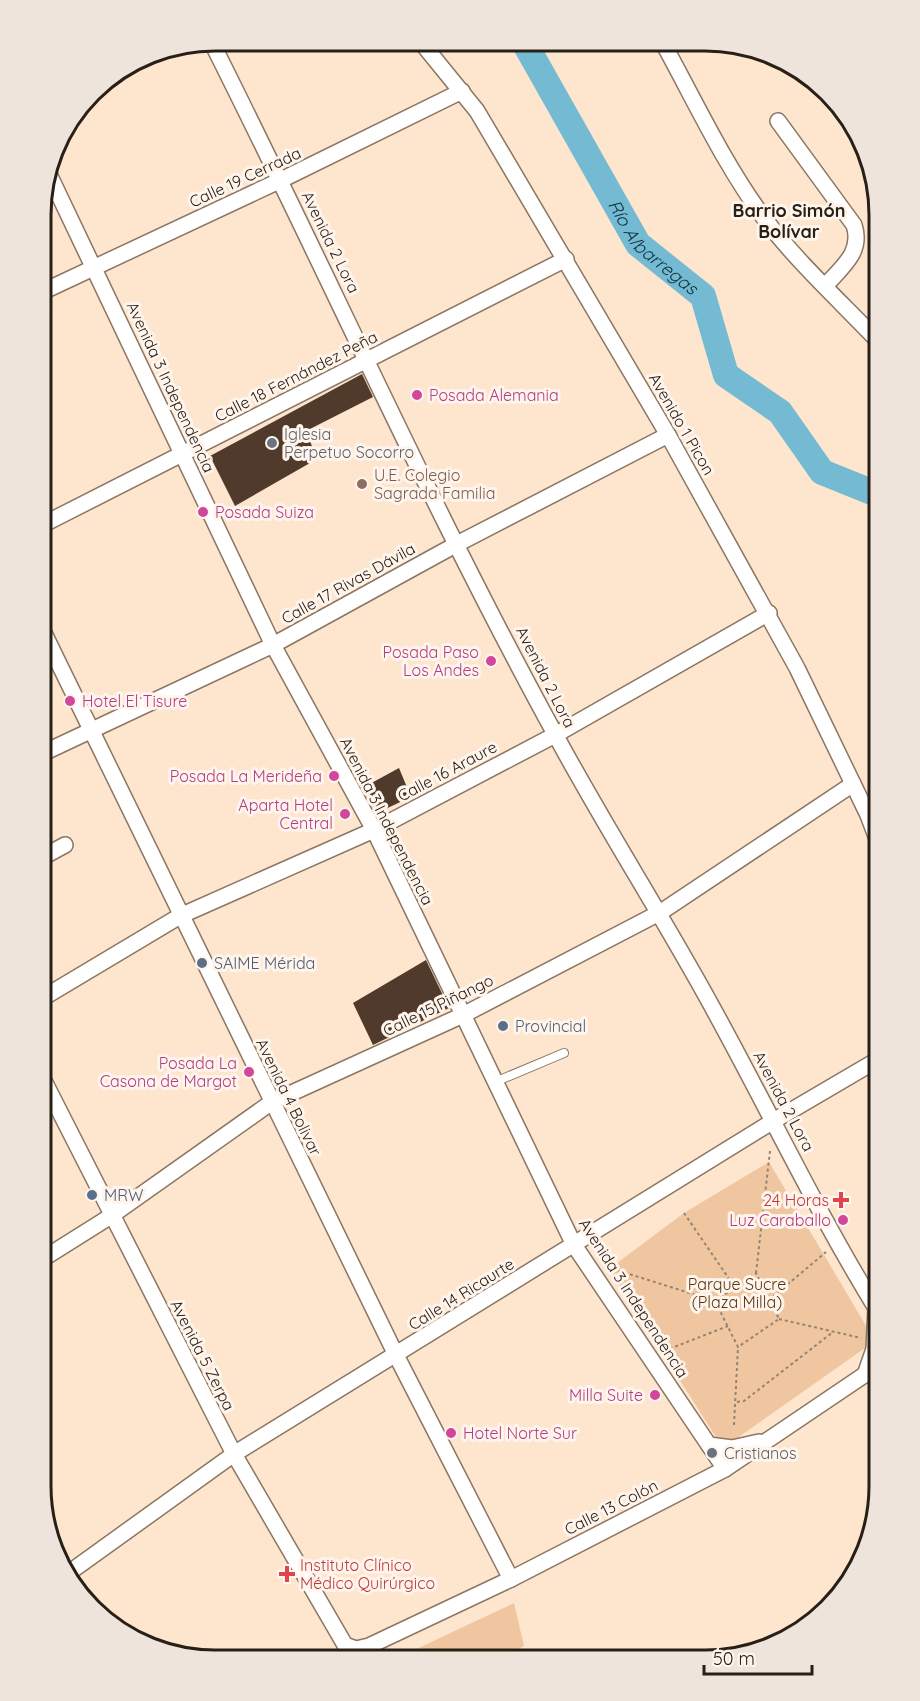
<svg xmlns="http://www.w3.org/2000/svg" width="920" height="1701" viewBox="0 0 920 1701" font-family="Quicksand,sans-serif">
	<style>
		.green { fill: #efc69f }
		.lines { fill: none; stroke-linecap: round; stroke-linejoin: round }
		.river { stroke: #74bad3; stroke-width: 26 }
		.building { fill: #503a2b }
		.service-casing { stroke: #8b7662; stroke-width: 10 }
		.minor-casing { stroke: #8b7662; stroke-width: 18 }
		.path { stroke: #948474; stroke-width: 2; stroke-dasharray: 3 3; stroke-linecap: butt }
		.service { stroke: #fff; stroke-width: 8 }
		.minor { stroke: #fff; stroke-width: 15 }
		.hotel-dot { fill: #d1479c; stroke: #fff5ec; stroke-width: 2 }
		.worship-dot { fill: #6b7280; stroke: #fff5ec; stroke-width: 2 }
		.education-dot { fill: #8d6e63; stroke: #fff5ec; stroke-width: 2 }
		.service-dot { fill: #5c6f8a; stroke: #fff5ec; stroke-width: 2 }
		.health-dot { fill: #e0444e; stroke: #fff5ec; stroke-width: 2 }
		.labels { text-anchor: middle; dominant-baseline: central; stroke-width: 6; stroke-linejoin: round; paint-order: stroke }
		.street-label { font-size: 16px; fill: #282017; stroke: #fff5ec }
		.hotel-label { font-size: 16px; fill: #b23c85; stroke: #fff5ec; text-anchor: end }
		.worship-label { font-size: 16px; fill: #5b616d; stroke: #fff5ec; text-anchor: start }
		.education-label { font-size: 16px; fill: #785e54; stroke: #fff5ec; text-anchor: start }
		.service-label { font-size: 16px; fill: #4e5e75; stroke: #fff5ec; text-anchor: start }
		.health-label { font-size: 16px; fill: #be3a42; stroke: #fff5ec; text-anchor: end }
		.park-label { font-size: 16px; fill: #553614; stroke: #fff5ec }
		.neighbourhood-label { font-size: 18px; font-weight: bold; fill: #282017; stroke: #fff5ec }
		.water-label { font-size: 18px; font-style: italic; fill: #0f313c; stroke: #fff5ec }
		.rim { fill: none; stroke: #282017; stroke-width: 3 }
	</style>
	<rect width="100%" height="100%" fill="#fde5ce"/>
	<g class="green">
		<path d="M769,1162L875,1341L723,1448L609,1269L684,1213Z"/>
		<path d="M514,1603L524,1646L498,1660H393Z"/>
	</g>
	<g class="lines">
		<path class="river" id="s1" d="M524,42L638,244L703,296L726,375L780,412L822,472L879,495"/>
	</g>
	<g class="building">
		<path d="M362,374L373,397L306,431L317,459L235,506L210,456Z"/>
		<path d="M399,768L411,797L379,812L366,786Z"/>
		<path d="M426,960L449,1008L373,1045L353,1003Z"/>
	</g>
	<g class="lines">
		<g class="service-casing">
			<path id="service" d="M495,1082L564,1053"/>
		</g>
		<g class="minor-casing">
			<g id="minor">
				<path d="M211,41C327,271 431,508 555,734C604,825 660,912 710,1003C767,1106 817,1213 879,1313"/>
				<path d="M421,42L477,111L668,435L797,668L868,815L879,844"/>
				<path d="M663,43C695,101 724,164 764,218C798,263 840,301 879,342"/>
				<path d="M778,121L854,225C863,252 842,267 825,286"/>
				<path d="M48,172L273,645L374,830L574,1245L725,1469"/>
				<path d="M42,292L281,180L462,91"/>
				<path d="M42,525L566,259"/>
				<path d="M41,627L396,1355L511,1579"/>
				<path d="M41,754L273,645L457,544L668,435"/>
				<path d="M41,858L65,845"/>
				<path d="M41,999L180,916L374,830L555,735L769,613"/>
				<path d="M41,1075L234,1454L345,1645L356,1649L369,1646L511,1579L725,1469L879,1365"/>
				<path d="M41,1260L111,1216L272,1102L463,1015L661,912L853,784"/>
				<path d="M865,1375L874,1349L876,1308"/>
				<path d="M709,1445L732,1448L759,1442"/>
				<path d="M70,1572L234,1454L775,1120L879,1059"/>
			</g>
		</g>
		<g class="path">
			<path d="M684,1213L736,1289"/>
			<path d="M607,1267L715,1301L738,1347L779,1319L756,1273L715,1301"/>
			<path d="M756,1273L770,1151"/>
			<path d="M769,1300L826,1252"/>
			<path d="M779,1319L861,1338"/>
			<path d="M664,1351L728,1326"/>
			<path d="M737,1402L744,1401L833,1332"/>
			<path d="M734,1425L738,1347"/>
		</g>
		<use href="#service" class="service"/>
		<use href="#minor" class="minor"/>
	</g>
	<g class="hotel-dot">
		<circle cx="417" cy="395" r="6"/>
		<circle cx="203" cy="512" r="6"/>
		<circle cx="491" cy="661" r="6"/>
		<circle cx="70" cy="701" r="6"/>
		<circle cx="334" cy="776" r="6"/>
		<circle cx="345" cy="814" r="6"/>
		<circle cx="249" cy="1072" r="6"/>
		<circle cx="843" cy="1220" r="6"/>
		<circle cx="655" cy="1395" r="6"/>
		<circle cx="451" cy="1433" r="6"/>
	</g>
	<g class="worship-dot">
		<circle cx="272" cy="443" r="6"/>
		<circle cx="712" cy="1453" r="6"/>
	</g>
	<circle class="education-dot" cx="362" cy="484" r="6"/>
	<g class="service-dot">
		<circle cx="202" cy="963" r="6"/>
		<circle cx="503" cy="1026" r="6"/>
		<circle cx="92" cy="1195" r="6"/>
	</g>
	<g class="health-dot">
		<path d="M838 1191h6v6h6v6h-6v6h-6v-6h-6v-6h6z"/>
		<path d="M284 1565h6v6h6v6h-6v6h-6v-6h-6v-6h6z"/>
	</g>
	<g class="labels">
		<g class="street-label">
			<text transform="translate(245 177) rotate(-25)">Calle 19 Cerrada</text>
			<text transform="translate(331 242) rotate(64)">Avenida 2 Lora</text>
			<text transform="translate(296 376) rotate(-27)">Calle 18 Fernández Peña</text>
			<text transform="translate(171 387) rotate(65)">Avenida 3 Independencia</text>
			<text transform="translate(682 424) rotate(60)">Avenido 1 Picon</text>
			<text transform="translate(348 583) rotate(-29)">Calle 17 Rivas Dávila</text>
			<text transform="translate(546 677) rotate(63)">Avenida 2 Lora</text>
			<text transform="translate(447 771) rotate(-28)">Calle 16 Araure</text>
			<text transform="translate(387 821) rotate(63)">Avenida 3 Independencia</text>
			<text transform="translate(438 1005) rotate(-26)">Calle 15 Piñango</text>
			<text transform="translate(289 1097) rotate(64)">Avenida 4 Bolivar</text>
			<text transform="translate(784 1101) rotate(62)">Avenida 2 Lora</text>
			<text transform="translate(461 1294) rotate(-32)">Calle 14 Ricaurte</text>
			<text transform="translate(634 1298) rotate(57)">Avenida 3 Independencia</text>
			<text transform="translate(203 1355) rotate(63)">Avenida 5 Zerpa</text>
			<text transform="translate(611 1507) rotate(-27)">Calle 13 Colón</text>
		</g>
		<g class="hotel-label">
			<text x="429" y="395" text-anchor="start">Posada Alemania</text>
			<text x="215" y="512" text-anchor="start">Posada Suiza</text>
			<text x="479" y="652">Posada Paso<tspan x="479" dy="18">Los Andes</tspan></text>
			<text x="82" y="701" text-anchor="start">Hotel El Tisure</text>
			<text x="322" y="776">Posada La Merideña</text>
			<text x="333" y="805">Aparta Hotel<tspan x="333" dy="18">Central</tspan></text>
			<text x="237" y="1063">Posada La<tspan x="237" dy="18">Casona de Margot</tspan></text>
			<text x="831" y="1220">Luz Caraballo</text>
			<text x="643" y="1395">Milla Suite</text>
			<text x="463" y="1433" text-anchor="start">Hotel Norte Sur</text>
		</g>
		<g class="worship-label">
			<text x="284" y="434">Iglesia<tspan x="284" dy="18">Perpetuo Socorro</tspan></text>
			<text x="724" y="1453">Cristianos</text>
		</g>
		<g class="education-label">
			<text x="374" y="475">U.E. Colegio<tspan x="374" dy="18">Sagrada Familia</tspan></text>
		</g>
		<g class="service-label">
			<text x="214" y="963">SAIME Mérida</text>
			<text x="515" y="1026">Provincial</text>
			<text x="104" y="1195">MRW</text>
		</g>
		<g class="health-label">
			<text x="829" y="1200">24 Horas</text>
			<text x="300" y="1565" text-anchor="start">Instituto Clínico<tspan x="300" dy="18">Médico Quirúrgico</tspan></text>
		</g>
		<g class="park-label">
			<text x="737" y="1284">Parque Sucre<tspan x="737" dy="18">(Plaza Milla)</tspan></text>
		</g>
		<g class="neighbourhood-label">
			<text x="789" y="210">Barrio Simón<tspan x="789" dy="21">Bolívar</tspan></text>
		</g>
		<g class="water-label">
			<text stroke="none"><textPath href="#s1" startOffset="244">Río Albarregas</textPath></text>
		</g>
	</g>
	<path d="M0 0H920V1701H0ZM215 51H705A164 164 0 0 1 869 215V1486A164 164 0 0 1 705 1650H215A164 164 0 0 1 51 1486V215A164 164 0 0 1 215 51Z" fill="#eee4db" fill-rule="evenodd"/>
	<path class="rim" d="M215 51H705A164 164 0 0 1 869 215V1486A164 164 0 0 1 705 1650H215A164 164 0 0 1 51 1486V215A164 164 0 0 1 215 51Z"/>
	<path d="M704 1665v9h108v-9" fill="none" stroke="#282017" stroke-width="3"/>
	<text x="713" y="1665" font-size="18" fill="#282017" stroke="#fff5ec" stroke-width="4.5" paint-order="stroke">50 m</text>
</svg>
